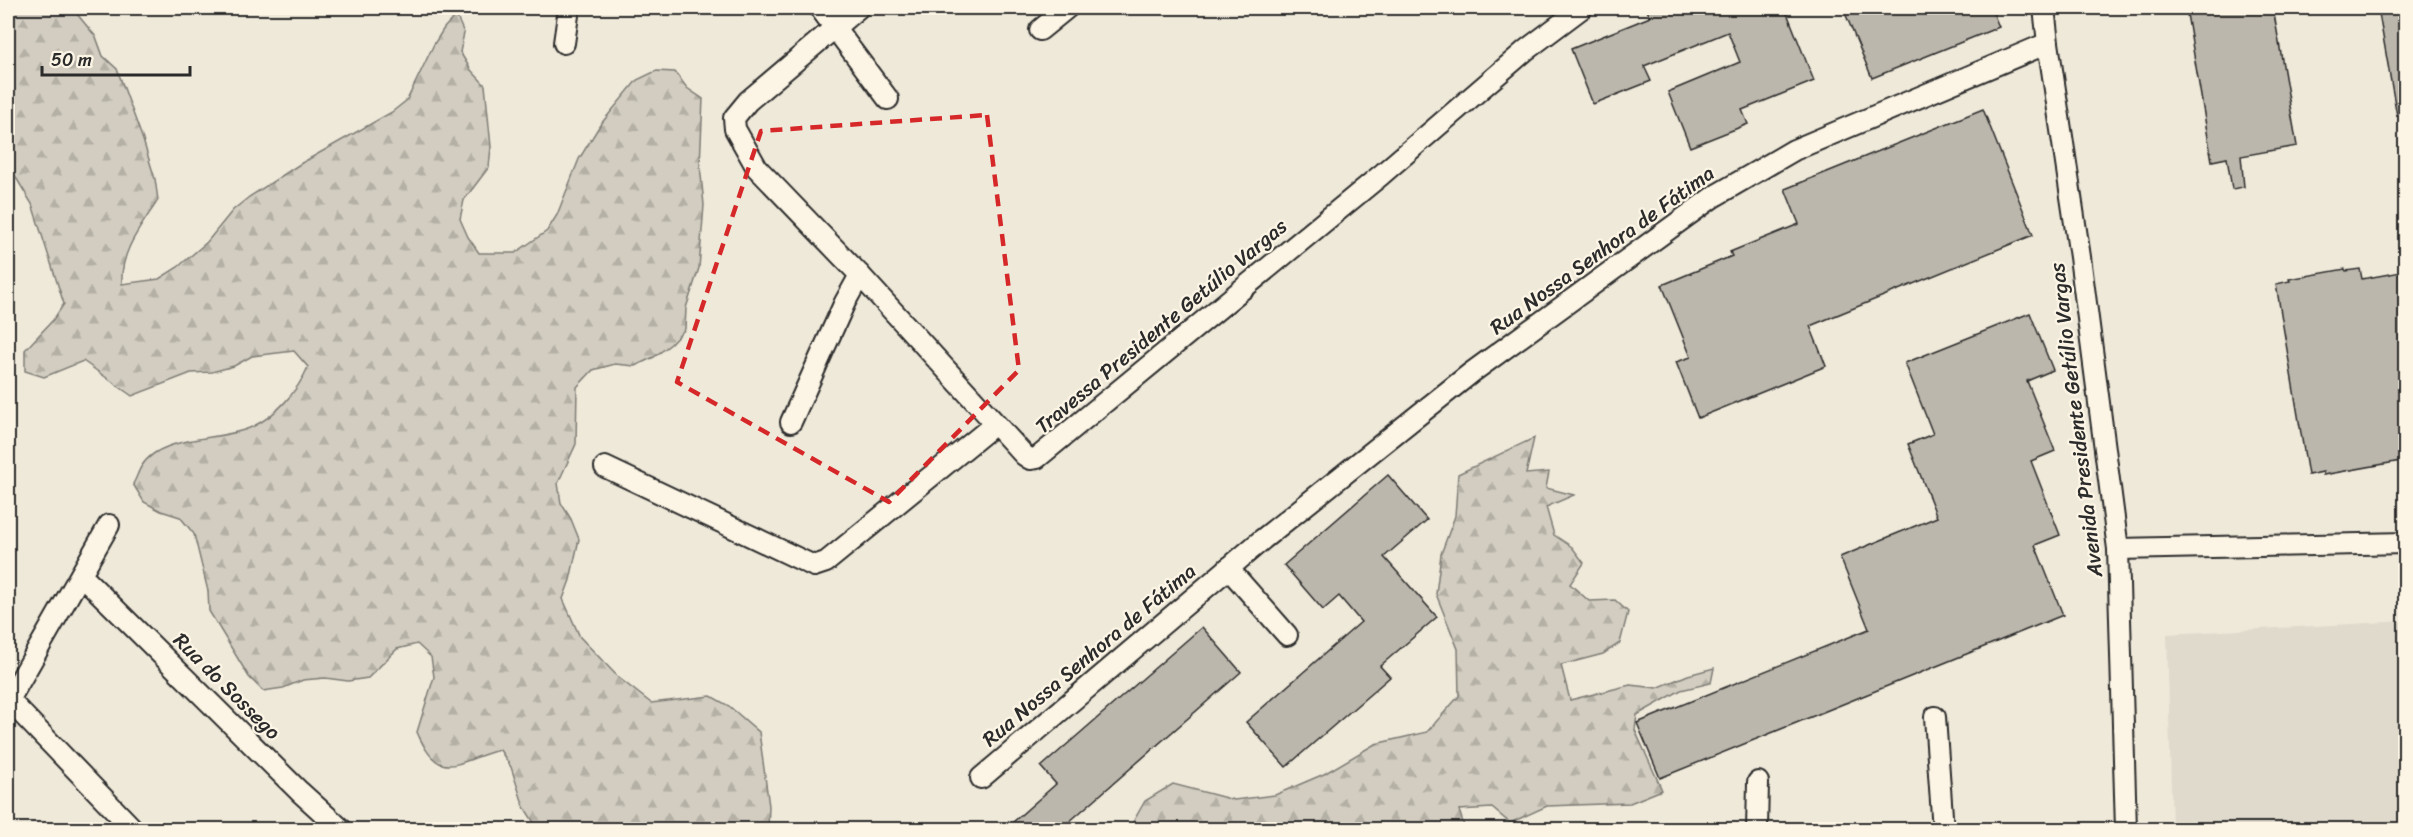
<svg xmlns="http://www.w3.org/2000/svg" width="2413" height="837" viewBox="0 0 2413 837" font-family="Sriracha,sans-serif">
	<style>
		.built { fill: #e0dacc }
		.forest { fill: url(#forest-firs); stroke: #7e7c76; stroke-width: 1.5 }
		.building { fill: #bcb7ac; stroke: #2b2b2b; stroke-width: 1.5 }
		.lines { fill: none; stroke-linecap: round; stroke-linejoin: round }
		.minor-casing { stroke: #2b2b2b; stroke-width: 24 }
		.minor { stroke: #fcf5e5; stroke-width: 20 }
		.marked { fill: none; stroke: #d62828; stroke-width: 4.5; stroke-dasharray: 12 8; stroke-linejoin: round }
		.labels { text-anchor: middle; dominant-baseline: central; stroke-width: 4.5; stroke-linejoin: round; paint-order: stroke }
		.street-label { font-size: 21px; fill: #2b2b2b; stroke: #fcf5e5 }
	</style>
	<defs>
		<pattern id="forest-firs" width="22" height="20" patternUnits="userSpaceOnUse" patternTransform="scale(1.5)"><rect width="22" height="20" fill="#d2cdc0"/><path d="M5 1l3.5 6h-7zM16 11l3.5 6h-7z" fill="#b4b0a5"/></pattern>
	</defs>
	<rect width="100%" height="100%" fill="#efe9da"/>
	<filter id="ink" filterUnits="userSpaceOnUse"><feTurbulence type="fractalNoise" baseFrequency=".0167" numOctaves="2"/><feDisplacementMap in="SourceGraphic" scale="12" xChannelSelector="R" yChannelSelector="G"/><feConvolveMatrix kernelMatrix="1 2 1 2 8 2 1 2 1" color-interpolation-filters="sRGB"/></filter>
	<g filter="url(#ink)">
		<path class="built" d="M2405,621V829H2172L2167,634Z"/>
		<g class="forest">
			<path d="M8,8H72L96,37L103,56L117,69L143,140L155,179L158,200C141,227 120,251 122,284L159,279L178,267L207,242L233,210L249,197L300,164L392,112L407,100L434,44L444,28L456,15L464,33L460,52L471,70L485,85L491,147L489,167L464,200L460,219L468,237L479,253H515L547,231L557,215L579,159L600,125L637,80L656,71L675,72L687,88L703,99L700,165L704,205L699,268L686,308L685,329L671,344L654,357L635,366L615,364L593,370L577,387L576,444L558,483L561,503L571,519L579,539L570,580L563,599L580,637L619,678L651,703L711,696L729,706L759,732L769,806L768,829H538L524,807L511,767L500,750C459,759 440,787 417,732L434,677L431,657L417,644L397,649L368,678L348,681L325,678L303,680L283,688L263,691L249,677L209,611L208,591L194,534L180,517L161,511L144,502L133,484C136,479 138,472 141,467C160,434 220,442 252,427C277,415 297,392 308,367L294,351L252,356L234,366L212,372L191,373L132,396L83,361L44,377L25,371V350L53,320L64,304L32,204L9,166L11,147L8,132Z"/>
			<path d="M1534,438L1526,474L1549,472L1546,488L1574,495L1546,507L1554,535L1572,547L1584,563L1570,584L1589,601L1615,600L1628,612L1620,643L1603,654L1561,665L1570,700L1630,685L1657,688L1688,675L1714,668L1711,683L1681,690L1637,715L1635,730L1662,790L1630,803L1547,806L1510,823L1492,808L1459,810L1465,829H1129L1145,801L1173,784L1234,800L1275,795L1324,774L1375,744L1427,732L1459,696L1458,649L1436,594L1441,554L1455,516L1458,474Z"/>
		</g>
		<g class="building">
			<path d="M1646,8H1785L1814,81L1742,110L1748,124L1690,147L1668,92L1740,62L1728,32L1644,66L1651,81L1593,104L1571,49L1650,17Z"/>
			<path d="M1843,8H1991L1999,27L1872,78Z"/>
			<path d="M2186,8H2273L2297,146L2241,156L2244,187L2232,189L2227,158L2212,161Z"/>
			<path d="M2378,8H2406V115L2397,116Z"/>
			<path d="M1983,109L2033,235L1810,326L1826,366L1698,418L1676,362L1691,357L1662,285L1732,256L1730,252L1799,224L1785,189Z"/>
			<path d="M2345,269L2346,271L2360,269L2362,279L2401,272V274L2406,273V460L2323,475V472L2308,475L2276,284L2290,281L2289,279Z"/>
			<path d="M2030,313L2053,370L2027,381L2055,451L2031,461L2060,535L2035,545L2063,615L1660,778L1637,723L1869,629L1840,557L1937,517L1908,444L1933,434L1905,363Z"/>
			<path d="M1388,475L1427,520L1384,557L1437,617L1380,666L1390,677L1286,767L1246,722L1361,622L1339,596L1323,610L1284,565Z"/>
			<path d="M1202,627L1241,672L1069,822L1075,830H1004L1056,784L1041,767Z"/>
		</g>
		<g class="lines">
			<g class="minor-casing">
				<g id="minor">
					<path d="M820,8L888,99"/>
					<path d="M858,8L748,101L734,118L735,129L757,168L860,275"/>
					<path d="M2044,8L2048,43L2080,257L2118,549L2126,830"/>
					<path d="M1040,30L1067,8"/>
					<path d="M564,43L569,8"/>
					<path d="M791,422L845,302L860,275L1024,455L1030,459L1037,458L1381,175L1526,50L1582,8"/>
					<path d="M605,467L814,566L826,562L995,424"/>
					<path d="M2118,549L2406,543"/>
					<path d="M1228,568L1287,635"/>
					<path d="M81,575L299,791L342,830"/>
					<path d="M8,699L134,830"/>
					<path d="M9,700L109,525"/>
					<path d="M1935,717L1943,830"/>
					<path d="M981,778L1263,539L1471,373L1713,197L1794,150L2048,43"/>
					<path d="M1757,830L1758,782"/>
				</g>
			</g>
			<use href="#minor" class="minor"/>
		</g>
	</g>
	<path class="marked" d="M987,115L1019,370L889,502L677,382L761,131Z"/>
	<g class="labels">
		<g class="street-label">
			<text transform="translate(1602 250) rotate(-36)">Rua Nossa Senhora de Fátima</text>
			<text transform="translate(1161 326) rotate(-40)">Travessa Presidente Getúlio Vargas</text>
			<text transform="translate(2076 420) rotate(-97)">Avenida Presidente Getúlio Vargas</text>
			<text transform="translate(1089 655) rotate(-40)">Rua Nossa Senhora de Fátima</text>
			<text transform="translate(227 686) rotate(45)">Rua do Sossego</text>
		</g>
	</g>
	<rect width="2413" height="837" fill="none" stroke="#fcf5e5" stroke-width="30"/>
	<rect x="15" y="15" width="2383" height="807" fill="none" stroke="#2b2b2b" stroke-width="2" filter="url(#ink)"/>
	<path d="M42 66v9h148v-9" fill="none" stroke="#2b2b2b" stroke-width="3"/>
	<text x="51" y="66" font-size="18" fill="#2b2b2b" stroke="#fcf5e5" stroke-width="4.5" paint-order="stroke">50 m</text>
</svg>
